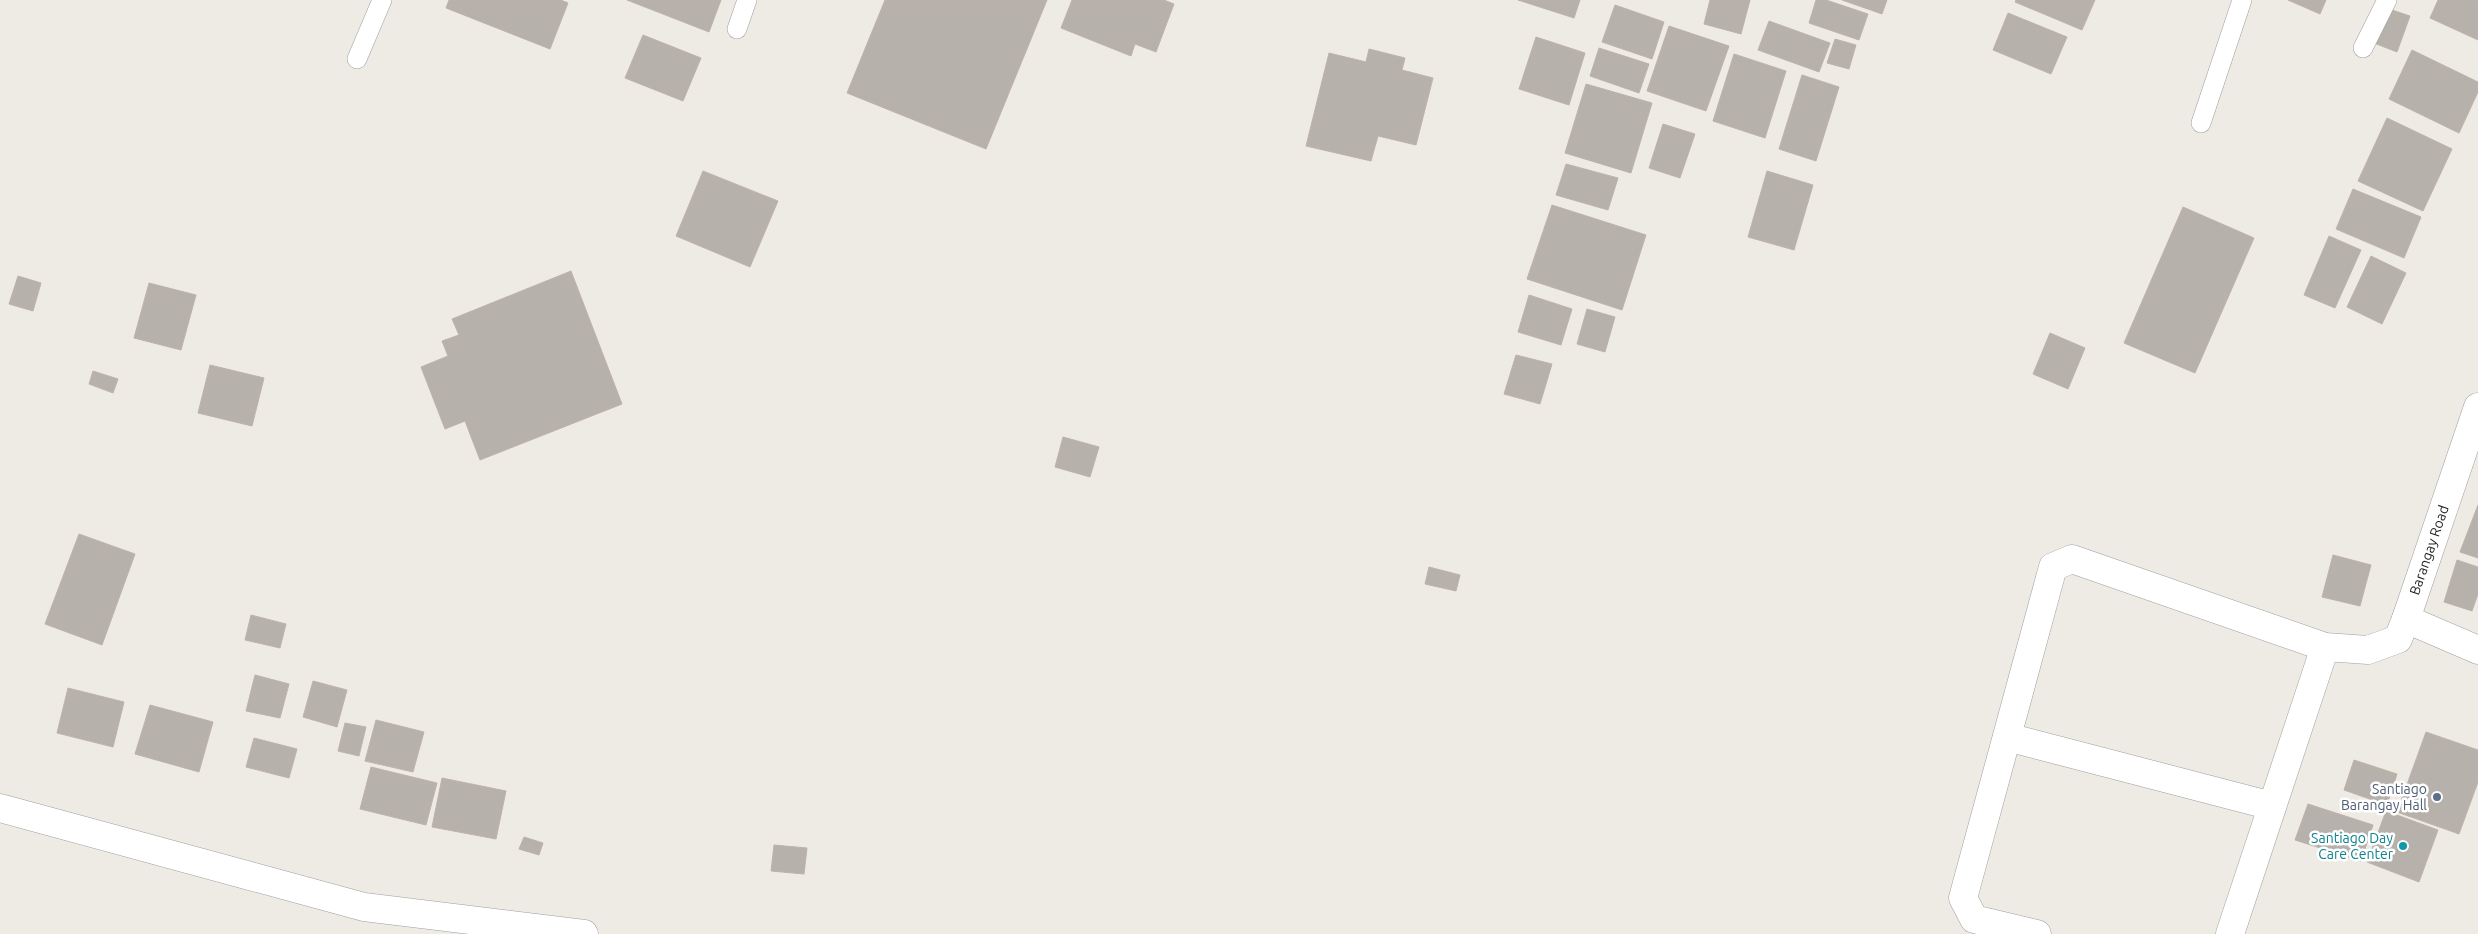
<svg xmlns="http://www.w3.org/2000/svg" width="2478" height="934" viewBox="0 0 2478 934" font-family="Ubuntu,sans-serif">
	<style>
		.building { fill: #b7b1ab; stroke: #beb3a9 }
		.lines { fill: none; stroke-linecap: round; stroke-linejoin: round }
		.lane-casing { stroke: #9f9f9f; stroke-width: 20 }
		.street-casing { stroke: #9f9f9f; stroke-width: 29 }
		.lane { stroke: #fff; stroke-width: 19 }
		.street { stroke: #fff; stroke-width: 28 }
		.service-dot { fill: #5c6f8a; stroke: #fff; stroke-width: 2 }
		.culture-dot { fill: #0f9aa8; stroke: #fff; stroke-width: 2 }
		.labels { text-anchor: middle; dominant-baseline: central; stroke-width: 5; stroke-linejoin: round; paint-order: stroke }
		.street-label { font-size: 14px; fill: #1e1e1e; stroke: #fff }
		.service-label { font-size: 14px; fill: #4e5e75; stroke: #fff; text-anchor: end }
		.culture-label { font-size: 14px; fill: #0d838f; stroke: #fff; text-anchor: end }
	</style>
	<rect width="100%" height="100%" fill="#eeebe5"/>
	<g class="building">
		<path d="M449,0H561L568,3L550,49L446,8Z"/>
		<path d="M627,0H721L709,32Z"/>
		<path d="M885,0H1047L986,149L847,93Z"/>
		<path d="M1072,0H1164L1174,4L1156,52L1135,44L1131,56L1061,28Z"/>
		<path d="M1518,0H1580L1574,18Z"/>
		<path d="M1710,0H1750L1741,34L1704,24Z"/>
		<path d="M1816,0H1826L1868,14L1859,40L1809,23Z"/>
		<path d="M1842,0H1887L1882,14Z"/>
		<path d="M2016,0H2095L2082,30L2015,2Z"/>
		<path d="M2288,0H2326L2320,14Z"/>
		<path d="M2438,0H2478V40L2430,18Z"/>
		<path d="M1615,5L1664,22L1652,59L1602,42Z"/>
		<path d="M2386,8L2410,16L2397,52L2374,43Z"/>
		<path d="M2008,13L2067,37L2051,74L1993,50Z"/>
		<path d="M1769,21L1830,43L1819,72L1758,50Z"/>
		<path d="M1669,26L1729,46L1706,111L1647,91Z"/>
		<path d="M643,35L701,58L683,101L625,78Z"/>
		<path d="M1536,37L1585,53L1569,105L1519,89Z"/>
		<path d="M1835,39L1856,45L1849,69L1827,63Z"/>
		<path d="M1599,48L1649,64L1639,93L1590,76Z"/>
		<path d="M1369,49L1405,58L1402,70L1433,78L1416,145L1378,136L1371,161L1306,146L1329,53L1366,62Z"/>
		<path d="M2412,50L2478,82V92L2459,133L2389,99Z"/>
		<path d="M1734,54L1786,71L1765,138L1713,121Z"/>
		<path d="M1802,75L1839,87L1816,161L1779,149Z"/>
		<path d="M1586,84L1652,103L1631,173L1565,153Z"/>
		<path d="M2387,118L2452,149L2423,211L2358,181Z"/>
		<path d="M1663,124L1695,134L1680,178L1649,168Z"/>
		<path d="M1566,164L1618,178L1608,210L1556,195Z"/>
		<path d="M703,171L778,201L750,267L676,236Z"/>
		<path d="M1767,171L1813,185L1794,250L1748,237Z"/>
		<path d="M2353,189L2421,217L2404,258L2336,229Z"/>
		<path d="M1552,205L1646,235L1622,310L1527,279Z"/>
		<path d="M2183,207L2254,238L2195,373L2124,343Z"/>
		<path d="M2329,236L2361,250L2335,308L2304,295Z"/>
		<path d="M2371,256L2406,273L2382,324L2347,307Z"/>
		<path d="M571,271L622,404L480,460L465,421L445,429L421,367L448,356L442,341L459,335L452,319Z"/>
		<path d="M18,276L41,283L33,311L9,304Z"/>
		<path d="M149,283L196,295L181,350L134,338Z"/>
		<path d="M1529,295L1572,309L1561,345L1518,332Z"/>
		<path d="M1587,309L1615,317L1605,352L1577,344Z"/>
		<path d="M2050,333L2085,348L2068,389L2033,374Z"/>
		<path d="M1516,355L1552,364L1540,404L1504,394Z"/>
		<path d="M210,365L264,378L252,426L198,413Z"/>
		<path d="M93,371L118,379L113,393L89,384Z"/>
		<path d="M1063,437L1099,447L1090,477L1055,467Z"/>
		<path d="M2478,505V558L2460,552Z"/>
		<path d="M79,534L135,554L102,645L45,624Z"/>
		<path d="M2333,555L2371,565L2360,606L2322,597Z"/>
		<path d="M2457,560L2478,567V594L2472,611L2444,602Z"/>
		<path d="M1429,567L1460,575L1456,591L1425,584Z"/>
		<path d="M251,615L286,624L280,648L245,640Z"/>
		<path d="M255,675L289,684L280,718L246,711Z"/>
		<path d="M313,681L347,690L337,727L303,717Z"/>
		<path d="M68,688L124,702L113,747L57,733Z"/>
		<path d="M150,705L213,722L199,772L135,754Z"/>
		<path d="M376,720L424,732L413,772L365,761Z"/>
		<path d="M345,723L366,727L359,756L338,751Z"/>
		<path d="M2426,732L2478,750V782L2459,834L2397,812Z"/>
		<path d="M254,738L297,749L289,778L246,767Z"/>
		<path d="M2354,760L2397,774L2387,805L2344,790Z"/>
		<path d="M371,767L437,783L426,825L360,809Z"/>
		<path d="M442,778L506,791L496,839L432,827Z"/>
		<path d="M2308,804L2373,825L2361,861L2295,840Z"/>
		<path d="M2386,811L2438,830L2419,882L2367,862Z"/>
		<path d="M524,837L543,843L539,855L519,849Z"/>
		<path d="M774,845L807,848L804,874L771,871Z"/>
	</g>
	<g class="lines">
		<g class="lane-casing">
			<g id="lane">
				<path d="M737,29L747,0"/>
				<path d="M2363,48L2387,0"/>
				<path d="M357,59L382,0"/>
				<path d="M2201,123L2242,0"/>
			</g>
		</g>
		<g class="street-casing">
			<g id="street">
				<path d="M2478,407L2406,619L2478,650"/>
				<path d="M2007,737L2272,806"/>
				<path d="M0,808L364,907L584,934"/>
				<path d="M2037,934L1974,919L1963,898L2053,567L2072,559L2325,647L2368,650L2398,639L2406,619"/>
				<path d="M2230,934L2325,647"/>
			</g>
		</g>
		<use href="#lane" class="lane"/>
		<use href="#street" class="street"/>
	</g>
	<circle class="service-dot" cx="2437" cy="797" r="5"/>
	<circle class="culture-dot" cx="2403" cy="846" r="5"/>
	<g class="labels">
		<g class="street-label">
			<text transform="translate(2429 550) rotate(-71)">Barangay Road</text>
		</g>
		<g class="service-label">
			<text x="2427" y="789">Santiago<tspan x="2427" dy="16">Barangay Hall</tspan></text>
		</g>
		<g class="culture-label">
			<text x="2393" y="838">Santiago Day<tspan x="2393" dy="16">Care Center</tspan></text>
		</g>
	</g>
</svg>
